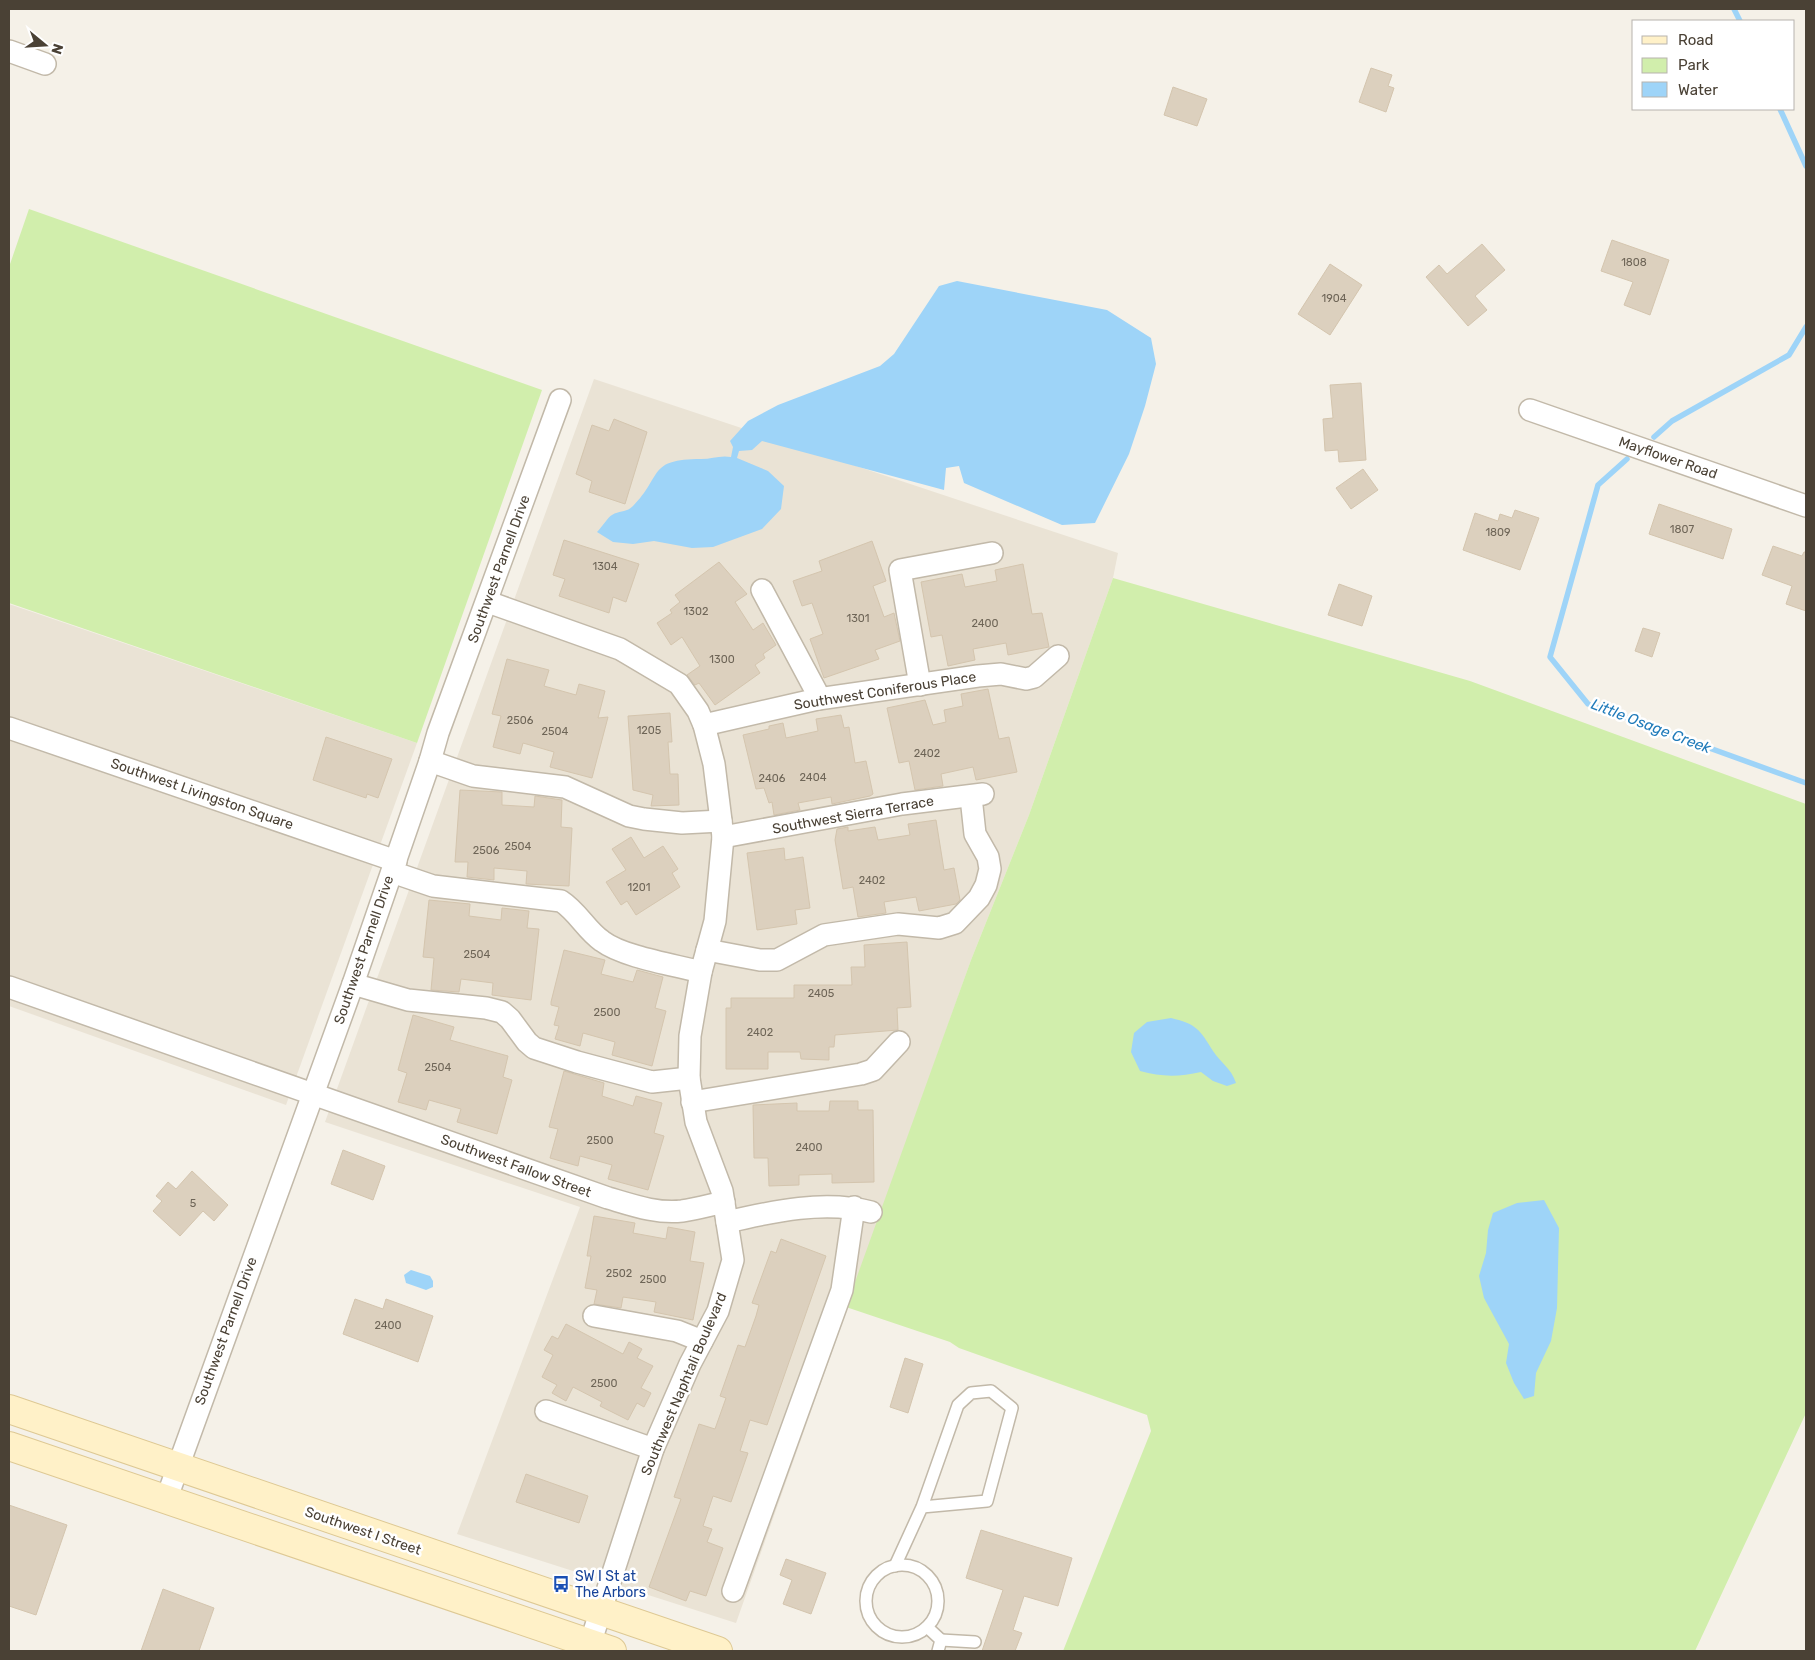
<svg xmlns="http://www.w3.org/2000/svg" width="1815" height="1660" viewBox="0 0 1815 1660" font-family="Rubik,sans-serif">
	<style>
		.residential { fill: #eae3d5 }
		.green { fill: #d1eeac }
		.water { fill: #9ed4f8 }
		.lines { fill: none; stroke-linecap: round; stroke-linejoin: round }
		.stream { stroke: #9ed4f8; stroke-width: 5.5 }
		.building { fill: #dcd0be; stroke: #d4c5ae }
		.service-casing { stroke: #c2b9a9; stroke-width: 14 }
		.minor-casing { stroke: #c2b9a9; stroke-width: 24 }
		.secondary-casing { stroke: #dec994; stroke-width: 30 }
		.service { stroke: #fff; stroke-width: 11 }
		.minor { stroke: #fff; stroke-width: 21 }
		.secondary { stroke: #fff1c8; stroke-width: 28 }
		.labels { text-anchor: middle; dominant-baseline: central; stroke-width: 5; stroke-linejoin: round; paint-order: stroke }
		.number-label { font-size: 11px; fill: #6e6557 }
		.street-label { font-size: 14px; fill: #4a4135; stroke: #fff }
		.transit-label { font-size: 14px; fill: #164399; stroke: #fff; text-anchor: start }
		.water-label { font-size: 15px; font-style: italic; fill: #207bba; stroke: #fff }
	</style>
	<rect width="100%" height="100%" fill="#f5f1e8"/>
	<g class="residential">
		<path d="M594,379L1118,553L1113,578L1029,815L971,960L736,1623L457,1534L580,1207L325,1122Z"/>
		<path d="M9,604L417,743L286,1105L9,1006Z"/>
	</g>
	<g class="green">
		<path d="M29,209L542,390L417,743L9,603V267Z"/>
		<path d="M1113,578L1470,681L1806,804V1413L1695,1651H1063L1151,1431L1147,1415L959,1348L950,1342L846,1307L971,960L1029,815Z"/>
	</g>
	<g class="water">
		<path d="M957,281L1107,310L1151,338L1156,364L1145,406L1129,454L1095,523L1062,525L964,483L959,466L946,468L944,490L762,441L752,450L739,451L737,458L768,471L784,486L781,509L762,529L713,547L692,548L654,541L633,544L613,542L597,532C602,527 608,517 612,515C620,510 626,513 633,506C663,476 647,459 701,459C712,459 720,455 731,457L733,447L730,441L748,421L778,405L880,366L894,354L939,286Z"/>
		<path d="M1171,1018C1197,1024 1200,1030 1213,1051C1221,1063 1231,1068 1236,1083L1227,1086L1213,1081L1201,1072C1179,1077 1161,1077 1140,1071L1131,1052L1134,1033L1147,1022Z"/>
		<path d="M1544,1200L1559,1228L1557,1308L1551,1341L1536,1373L1534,1396L1524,1399L1514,1383L1506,1363L1509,1344L1484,1298L1479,1276L1486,1253L1488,1230L1493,1213L1517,1203Z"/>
		<path d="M411,1270L430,1276L433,1281V1287L426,1290L406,1283L404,1275Z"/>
	</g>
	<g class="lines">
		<g class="stream">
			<path d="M1734,9L1740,21"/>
			<path d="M1780,109L1806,166"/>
			<path d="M1654,437L1672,421L1789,355L1806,327"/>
			<path d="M1627,459L1598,485L1550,657L1588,704L1806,783"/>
		</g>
	</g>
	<g class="building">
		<path d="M1371,68L1392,75L1388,86L1394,88L1386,112L1359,102Z"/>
		<path d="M1173,87L1207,99L1197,126L1164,115Z"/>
		<path d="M1612,240L1669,260L1650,315L1624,305L1633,282L1601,271Z"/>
		<path d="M1482,244L1505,270L1475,296L1487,310L1468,326L1426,277L1439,265L1447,274Z"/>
		<path d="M1330,264L1362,285L1330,335L1298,314Z"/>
		<path d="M1361,383L1366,460L1339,462L1338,450L1325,451L1323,419L1333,418L1330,385Z"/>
		<path d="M614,419L647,432L625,504L589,492L592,481L576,474L592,425L609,431Z"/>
		<path d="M1363,469L1378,490L1351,509L1336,488Z"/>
		<path d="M1659,504L1732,529L1723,559L1649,534Z"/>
		<path d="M1515,510L1539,518L1520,570L1463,550L1475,513L1498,521L1500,514L1512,518Z"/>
		<path d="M564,540L639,564L626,602L613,597L609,613L559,596L565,579L553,575Z"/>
		<path d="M872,541L886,581L873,586L884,617L894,613L900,641L875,650L879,659L824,678L810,639L823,634L812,603L802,606L793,581L822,571L819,561Z"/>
		<path d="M1773,546L1802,556L1804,552H1806V611L1786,604L1792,586L1762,575Z"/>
		<path d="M719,562L747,594L735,602L753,630L763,623L776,645L763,654L765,658L755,665L760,673L715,705L699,683L695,685L687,675L700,666L682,637L671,645L657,623L672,613L670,610L680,602L675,595Z"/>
		<path d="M1023,564L1032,614L1042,613L1049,647L1008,655L1006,643L973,649L975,660L948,666L942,635L931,637L921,582L962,574L965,587L997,581L995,570Z"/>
		<path d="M1339,584L1372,596L1362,626L1328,615Z"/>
		<path d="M1643,628L1660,633L1652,657L1635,651Z"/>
		<path d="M507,659L549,670L544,686L576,695L579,684L605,691L598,718L608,717L592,778L550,767L554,752L523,743L520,754L493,747L501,716L492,714Z"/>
		<path d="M988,689L999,739L1009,737L1017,772L976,780L973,767L941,774L943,786L915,790L909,761L899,763L887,708L925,700L933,725L946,722L944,710L963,706L961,694Z"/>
		<path d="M670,713L672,742H668L670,774H678L679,805L651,806L653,795L633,790L628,716Z"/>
		<path d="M841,715L844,728L849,727L855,763L866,761L873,794L870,796L832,804L831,797L798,803L800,810L774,815L772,802L769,803L764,788L756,789L743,735L769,729V726L783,723L786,738L818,731L816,719Z"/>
		<path d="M326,737L392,759L378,798L367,794L366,798L313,780Z"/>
		<path d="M460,790L502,792V805L534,807L535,796L562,800L561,827L572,828L569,886L526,884L527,871L494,868V880L467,877L468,862H455Z"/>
		<path d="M936,820L944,870L954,868L960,900L956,904L919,911L916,897L884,902L886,913L858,917L853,887L843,889L835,840L837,829L848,827V831L875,827L878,840L910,835L908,824Z"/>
		<path d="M631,837L644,858L663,846L678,869L672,873L680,887L636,915L627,901L621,905L606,882L626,870L612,849Z"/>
		<path d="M784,848L785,860L803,857L810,908L795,910L797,924L757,930L747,853Z"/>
		<path d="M429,900L470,904L469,916L501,920L502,908L529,911L527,928L539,929L531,1000L492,995L493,983L461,979L459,992L431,990L434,958L423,957Z"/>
		<path d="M907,942L911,1007L897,1008L898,1030L835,1035L834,1047H829V1060L801,1059L800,1052H768V1069H726V1008H731V998H794V985H852L851,967H865L864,945Z"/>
		<path d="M564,950L605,960L601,974L633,982L637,970L663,977L655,1008L666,1011L652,1066L612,1055L615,1042L583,1033L580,1046L555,1039L559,1026L554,1025L559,1007L551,1005V1002Z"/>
		<path d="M413,1015L454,1027L450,1040L508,1056L503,1077L512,1080L497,1134L457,1122L461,1109L429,1100L426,1110L398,1102L407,1073L398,1070Z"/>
		<path d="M564,1071L604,1083L602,1096L633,1106L636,1096L662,1103L654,1133L664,1136L648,1190L608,1179L612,1165L580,1156L578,1166L550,1158L558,1129L549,1127Z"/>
		<path d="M830,1101H858V1110H873L874,1182L832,1183V1174L799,1175V1185L769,1186L768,1158H754L753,1105L797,1103V1111H829Z"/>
		<path d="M343,1150L385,1166L373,1200L331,1184Z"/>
		<path d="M192,1171L228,1205L214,1221L203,1211L180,1236L153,1211L162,1201L156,1196L168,1182L176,1189Z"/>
		<path d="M594,1216L635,1223L633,1233L666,1239L668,1227L695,1232L690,1261L704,1263L693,1320L654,1312L656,1302L623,1297L621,1308L594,1304L597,1290L585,1288L591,1256H587Z"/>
		<path d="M781,1239L826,1256L767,1425L750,1420L740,1451L748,1453L731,1502L713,1496L703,1526L712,1529L707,1542L723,1548L706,1596L690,1591L686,1601L649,1587L681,1499L674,1497L699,1424L715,1429L726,1398L720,1396L738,1345L745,1347L756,1316L759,1305L752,1303L771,1251L776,1253Z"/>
		<path d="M355,1299L383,1309L386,1299L433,1316L418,1362L343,1334Z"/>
		<path d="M566,1324L623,1354L629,1342L642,1349L637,1358L653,1366L641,1388L651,1393L644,1407L637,1403L628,1420L600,1406L602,1402L573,1387L566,1401L552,1393L557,1385L542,1377L553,1355L544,1350L552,1336L558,1339Z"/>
		<path d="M905,1358L923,1364L908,1413L890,1407Z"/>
		<path d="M526,1474L588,1496L579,1523L516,1502Z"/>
		<path d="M9,1505L67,1525L36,1615L9,1606Z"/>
		<path d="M981,1530L1072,1558L1058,1606L1024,1596L1013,1630L1022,1633L1015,1651H982L1003,1590L966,1578Z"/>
		<path d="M786,1559L826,1573L811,1614L783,1604L792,1580L780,1575Z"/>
		<path d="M163,1589L214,1608L199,1651H141Z"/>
	</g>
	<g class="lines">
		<g class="service-casing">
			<g id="service">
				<circle cx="902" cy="1601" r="36"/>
				<path d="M895,1566L922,1507L958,1405L971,1393L991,1391L1012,1408L987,1501L922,1507"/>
				<path d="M927,1627L941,1640L938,1651"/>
				<path d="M941,1640L975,1642"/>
			</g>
		</g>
		<g class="minor-casing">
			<g id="minor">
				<path d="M9,51L45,64"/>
				<path d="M1530,410L1806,506"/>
				<path d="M762,590L816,691L818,699"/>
				<path d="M488,602L620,649L679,684L698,711L704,725L714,764L723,837L715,921L701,972L690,1036L689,1078L696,1122L722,1191L733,1260L718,1311L690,1364L653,1449L590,1644"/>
				<path d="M920,685L900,570L992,553"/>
				<path d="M704,725L818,699L978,676L1001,674L1026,679L1034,677L1058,656"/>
				<path d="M9,728L396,861"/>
				<path d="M430,761L473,776L565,787L629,816L644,819L682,823L721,821"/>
				<path d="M723,837L902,804L983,794"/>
				<path d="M392,872L433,886L561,901C578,912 586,930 602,941C623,957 675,965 701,972"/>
				<path d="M707,950L760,960H777L824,935L898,924L939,928L955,923L979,898L986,885L990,869L988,857L975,834L971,797"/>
				<path d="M353,984L408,1000L486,1008L502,1012L510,1019L527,1042L534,1048L577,1062L652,1082L689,1078"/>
				<path d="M9,987L608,1198C632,1205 657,1214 682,1211C696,1209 710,1205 724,1202"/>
				<path d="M692,1102L861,1074L873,1070L899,1042"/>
				<path d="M727,1222C774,1211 825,1200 871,1212"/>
				<path d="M594,1316L677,1331L702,1341"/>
				<path d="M546,1411L653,1449"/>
				<path d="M166,1500L353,984L430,761L438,733L560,400"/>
				<path d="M733,1591L842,1290L854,1207"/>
			</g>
		</g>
		<g class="secondary-casing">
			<g id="secondary">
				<path d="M9,1409L718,1651"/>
				<path d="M9,1446L612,1651"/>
			</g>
		</g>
		<use href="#service" class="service"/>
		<use href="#minor" class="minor"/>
		<use href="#secondary" class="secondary"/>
	</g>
	<defs>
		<g id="bus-bare" transform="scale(1.35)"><path d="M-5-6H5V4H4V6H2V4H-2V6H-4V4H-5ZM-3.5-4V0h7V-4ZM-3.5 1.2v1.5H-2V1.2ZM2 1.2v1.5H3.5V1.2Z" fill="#1a4fb4" stroke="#fff" stroke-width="2.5" paint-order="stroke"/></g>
	</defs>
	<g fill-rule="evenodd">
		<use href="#bus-bare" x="561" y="1584"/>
	</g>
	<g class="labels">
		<g class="number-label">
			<text x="1634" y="262">1808</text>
			<text x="1334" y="298">1904</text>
			<text x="1682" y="529">1807</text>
			<text x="1498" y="532">1809</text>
			<text x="605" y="566">1304</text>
			<text x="696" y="611">1302</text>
			<text x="858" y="618">1301</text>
			<text x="985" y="623">2400</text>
			<text x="722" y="659">1300</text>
			<text x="520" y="720">2506</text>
			<text x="649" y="730">1205</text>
			<text x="555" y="731">2504</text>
			<text x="927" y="753">2402</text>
			<text x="813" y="777">2404</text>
			<text x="772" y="778">2406</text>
			<text x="518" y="846">2504</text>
			<text x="486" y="850">2506</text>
			<text x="872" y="880">2402</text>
			<text x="639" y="887">1201</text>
			<text x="477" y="954">2504</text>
			<text x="821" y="993">2405</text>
			<text x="607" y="1012">2500</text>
			<text x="760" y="1032">2402</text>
			<text x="438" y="1067">2504</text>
			<text x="600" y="1140">2500</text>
			<text x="809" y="1147">2400</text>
			<text x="193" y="1203">5</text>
			<text x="619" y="1273">2502</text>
			<text x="653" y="1279">2500</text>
			<text x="388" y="1325">2400</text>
			<text x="604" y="1383">2500</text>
		</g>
		<g class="street-label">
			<text transform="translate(1668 458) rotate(19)">Mayflower Road</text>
			<text transform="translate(499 569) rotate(-70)">Southwest Parnell Drive</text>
			<text transform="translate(885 691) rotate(-9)">Southwest Coniferous Place</text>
			<text transform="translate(202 794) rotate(19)">Southwest Livingston Square</text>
			<text transform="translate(853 815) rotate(-10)">Southwest Sierra Terrace</text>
			<text transform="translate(364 950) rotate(-71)">Southwest Parnell Drive</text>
			<text transform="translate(516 1166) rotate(20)">Southwest Fallow Street</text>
			<text transform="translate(226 1331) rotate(-70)">Southwest Parnell Drive</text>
			<text transform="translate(684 1384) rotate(-67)">Southwest Naphtali Boulevard</text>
			<text transform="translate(363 1531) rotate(19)">Southwest I Street</text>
		</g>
		<g class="transit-label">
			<text x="575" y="1576">SW I St at<tspan x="575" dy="16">The Arbors</tspan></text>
		</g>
		<g class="water-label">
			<text transform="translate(1651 726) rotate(21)">Little Osage Creek</text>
		</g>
	</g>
	<rect width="1815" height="1660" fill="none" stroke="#4a4135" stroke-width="20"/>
	<rect x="1632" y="20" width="162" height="90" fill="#ffffff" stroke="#b7b3ae"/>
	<rect x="1642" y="36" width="25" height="8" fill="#fff1c8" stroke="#b7b3ae"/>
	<text x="1678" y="45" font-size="15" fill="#4a4135">Road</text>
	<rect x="1642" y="58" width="25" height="15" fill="#d1eeac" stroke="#b7b3ae"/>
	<text x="1678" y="70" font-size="15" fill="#4a4135">Park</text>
	<rect x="1642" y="82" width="25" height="15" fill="#9ed4f8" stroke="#b7b3ae"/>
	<text x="1678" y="95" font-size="15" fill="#4a4135">Water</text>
	<g transform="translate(45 45) rotate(108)" stroke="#ffffff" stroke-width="4" paint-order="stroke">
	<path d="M0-4L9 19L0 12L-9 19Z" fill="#4a4135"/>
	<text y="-8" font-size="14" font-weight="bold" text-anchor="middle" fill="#4a4135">N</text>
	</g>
</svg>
